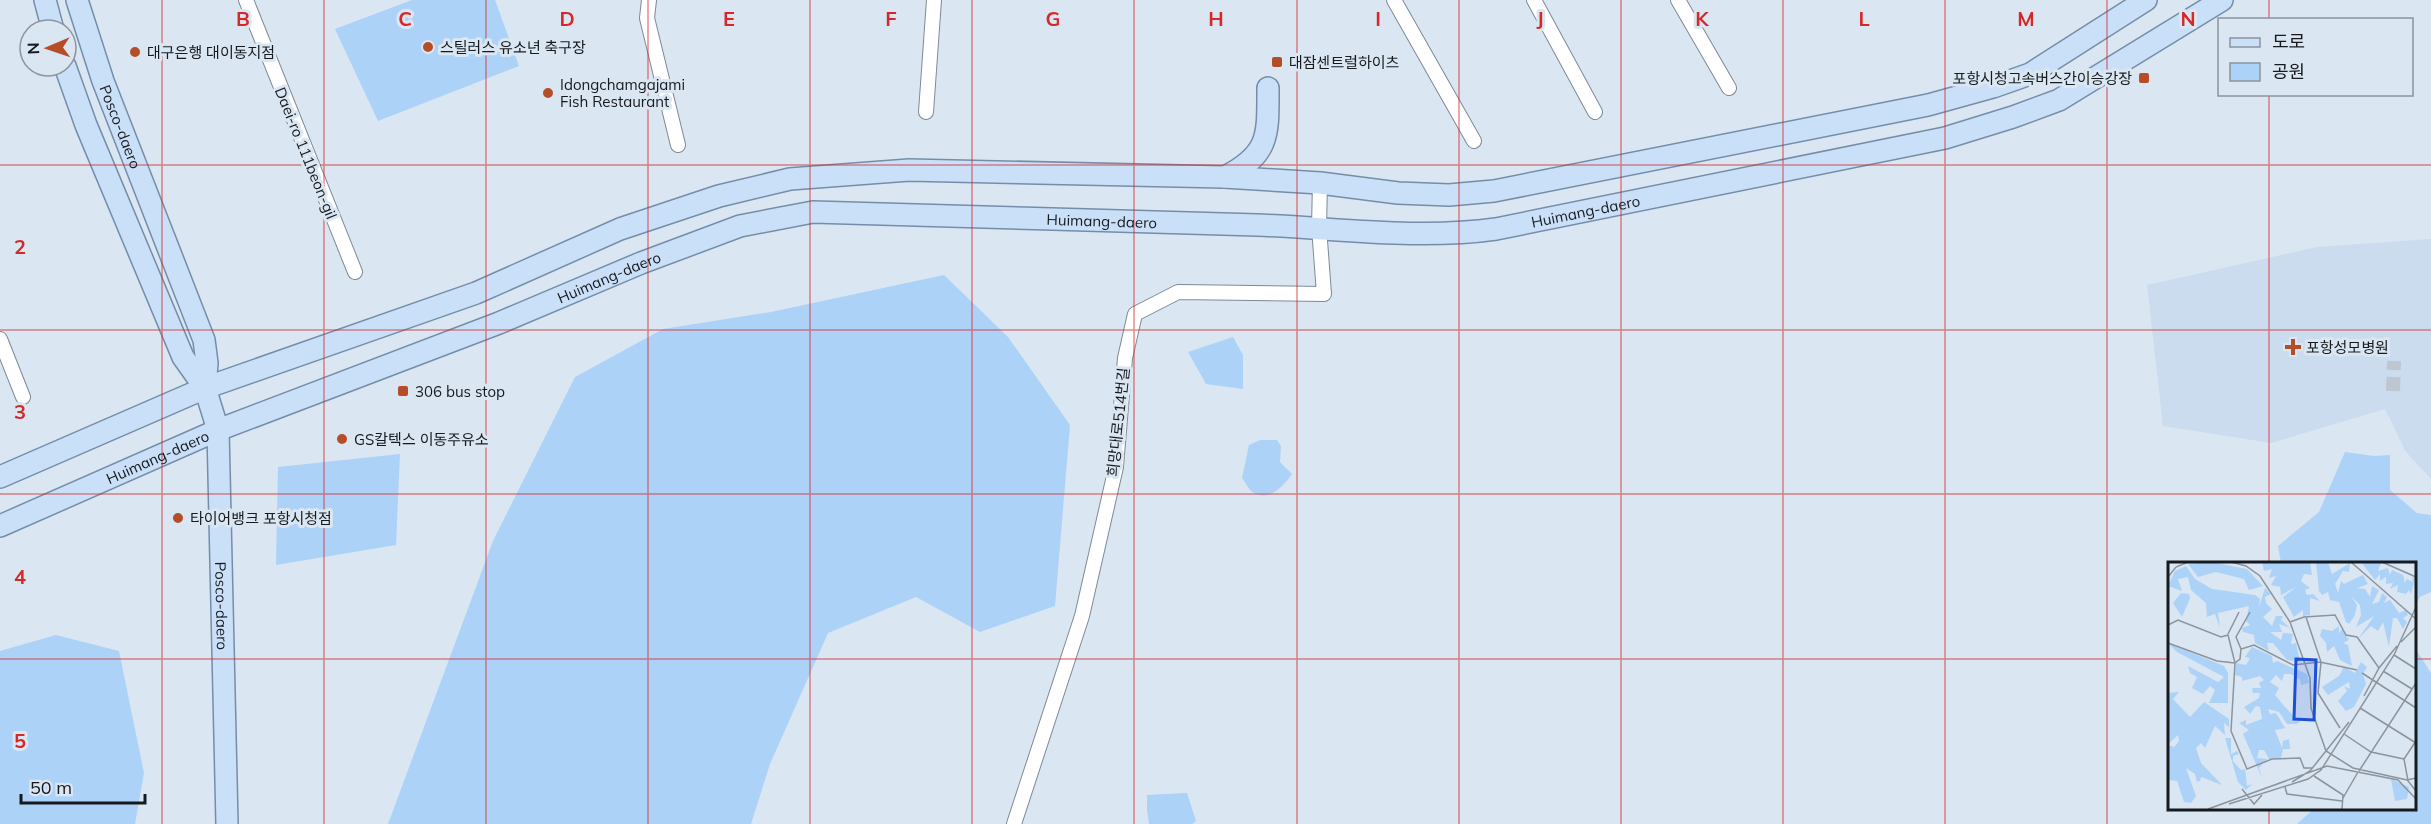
<svg xmlns="http://www.w3.org/2000/svg" width="2431" height="824" viewBox="0 0 2431 824" font-family="Mulish,'Noto Sans KR',sans-serif">
	<style>
		.built { fill: #cbdcee }
		.green { fill: #add2f8 }
		.lines { fill: none; stroke-linecap: round; stroke-linejoin: round }
		.street-tunnel { stroke: #bdc7d2; stroke-width: 14; stroke-dasharray: 14 7; stroke-linecap: butt }
		.street-casing { stroke: #7f8a96; stroke-width: 16 }
		.primary-casing { stroke: #748ea9; stroke-width: 24 }
		.street { stroke: #fff; stroke-width: 14 }
		.primary { stroke: #cae0f8; stroke-width: 21 }
		.grid { fill: none; stroke: #d62828; stroke-width: 1.5; stroke-opacity: 0.55 }
		.poi-dot { fill: #b54d28; stroke: #dae6f2; stroke-width: 2 }
		.labels { text-anchor: middle; dominant-baseline: central; stroke-width: 6; stroke-linejoin: round; paint-order: stroke }
		.poi-label { font-size: 15px; fill: #161a1e; stroke: #dae6f2; text-anchor: start }
		.street-label { font-size: 15px; fill: #161a1e; stroke: #dae6f2 }
		.inset-road { fill: none; stroke: #8c949d; stroke-width: 1.5 }
		.view { fill: #1d4ed8; fill-opacity: 0.15; stroke: #1d4ed8; stroke-width: 3 }
		.inset-edge { fill: none; stroke: #161a1e; stroke-width: 3 }
		.grid-label { font-size: 20px; text-anchor: middle; font-weight: bold; fill: #d62828; stroke: #dae6f2; stroke-width: 6; stroke-linejoin: round; paint-order: stroke }
	</style>
	<rect width="100%" height="100%" fill="#dae6f2"/>
	<path class="built" d="M2431,239V479L2406,452L2385,409L2271,443L2163,426L2147,285L2317,247Z"/>
	<g class="green">
		<path d="M412,0H495L519,66L378,121L335,29Z"/>
		<path d="M944,275L1008,337L1070,425L1055,606L980,632L916,597L828,633L770,764L751,824H388L493,541L575,377L663,329L771,312Z"/>
		<path d="M1233,337L1243,355V389L1206,384L1188,352Z"/>
		<path d="M1260,440H1277L1281,446L1280,462L1292,474C1284,486 1267,504 1251,491C1248,488 1245,482 1242,478L1249,445Z"/>
		<path d="M2345,452L2374,456L2390,455V490L2417,513L2431,515V592L2420,597L2415,607L2414,563H2281L2278,546L2319,512Z"/>
		<path d="M400,454L396,545L276,565L278,467Z"/>
		<path d="M56,635L119,651L144,773L135,824H0V651Z"/>
		<path d="M2415,648L2431,673V824H2297L2315,808H2414Z"/>
		<path d="M1187,793L1196,821L1192,824H1149L1147,810V795Z"/>
	</g>
	<g class="lines">
		<path class="street-tunnel" d="M2393,391L2394,361"/>
		<g class="street-casing">
			<g id="street">
				<path d="M246,0L355,272"/>
				<path d="M649,0L647,18L678,145"/>
				<path d="M1394,0L1474,141"/>
				<path d="M1534,0L1595,112"/>
				<path d="M1678,0L1729,88"/>
				<path d="M926,112L934,0"/>
				<path d="M0,339L23,397"/>
				<path d="M1014,824L1082,616L1116,467L1125,358L1135,314L1178,292L1324,294L1319,227L1320,183"/>
			</g>
		</g>
		<g class="primary-casing">
			<g id="primary">
				<path d="M45,0L53,30"/>
				<path id="s1" d="M77,0L103,81L204,340L207,363L205,388"/>
				<path id="s2" d="M65,66L86,125L183,357L205,388L218,430L227,824"/>
				<path d="M1225,177C1270,154 1268,135 1268,88"/>
				<path d="M0,477L205,388L476,293L620,229L719,196L790,179L909,170L1224,177L1320,183L1398,193L1449,195L1494,191L1928,105L1993,87L2030,74L2146,0"/>
				<path id="s3" d="M0,526L218,430L499,323L641,263L740,226L813,212C961,216 1109,221 1257,225C1336,228 1417,240 1496,229L1945,138L2013,117L2059,100L2222,0"/>
			</g>
		</g>
		<use href="#street" class="street"/>
		<use href="#primary" class="primary"/>
	</g>
	<path class="grid" d="M162,0V824M324,0V824M486,0V824M648,0V824M810,0V824M972,0V824M1134,0V824M1297,0V824M1459,0V824M1621,0V824M1783,0V824M1945,0V824M2107,0V824M2269,0V20M2269,94V563M0,165H2431M0,330H2431M0,494H2431M0,659H2170M2414,659H2431M2269,808V824"/>
	<g class="poi-dot">
		<circle cx="428" cy="47" r="6"/>
		<circle cx="135" cy="52" r="6"/>
		<rect x="1271" y="56" width="12" height="12" rx="3"/>
		<rect x="2138" y="72" width="12" height="12" rx="3"/>
		<circle cx="548" cy="93" r="6"/>
		<path d="M2290 338h6v6h6v6h-6v6h-6v-6h-6v-6h6z"/>
		<rect x="397" y="385" width="12" height="12" rx="3"/>
		<circle cx="342" cy="439" r="6"/>
		<circle cx="178" cy="518" r="6"/>
	</g>
	<g class="labels">
		<g class="poi-label">
			<text x="440" y="47">스틸러스 유소년 축구장</text>
			<text x="147" y="52">대구은행 대이동지점</text>
			<text x="1289" y="62">대잠센트럴하이츠</text>
			<text x="2132" y="78" text-anchor="end">포항시청고속버스간이승강장</text>
			<text x="560" y="84">Idongchamgajami<tspan x="560" dy="17">Fish Restaurant</tspan></text>
			<text x="2306" y="347">포항성모병원</text>
			<text x="415" y="391">306 bus stop</text>
			<text x="354" y="439">GS칼텍스 이동주유소</text>
			<text x="190" y="518">타이어뱅크 포항시청점</text>
		</g>
		<g class="street-label">
			<text stroke="none"><textPath href="#s1" startOffset="134">Posco-daero</textPath></text>
			<text transform="translate(306 153) rotate(68)">Daei-ro 111beon-gil</text>
			<text stroke="none"><textPath href="#s3" startOffset="1648">Huimang-daero</textPath></text>
			<text stroke="none"><textPath href="#s3" startOffset="1162">Huimang-daero</textPath></text>
			<text stroke="none"><textPath href="#s3" startOffset="658">Huimang-daero</textPath></text>
			<text transform="translate(1118 422) rotate(-84)">희망대로514번길</text>
			<text stroke="none"><textPath href="#s3" startOffset="172">Huimang-daero</textPath></text>
			<text stroke="none"><textPath href="#s2" startOffset="572">Posco-daero</textPath></text>
		</g>
	</g>
	<g transform="translate(2168 562)">
		<rect width="248" height="248" fill="#dae6f2"/>
		<path d="M44,0L79,7L95,24L81,28L76,17L48,10L30,15L20,2ZM94,0H142L144,13L136,12L133,19L142,26L137,28L139,33L145,32L152,39L142,36V53L135,54V48L126,55L115,35L128,25L113,33L112,25L103,23L108,14L101,16L104,7L96,9ZM148,0H160L164,12L182,1L181,10L175,9L167,22L170,31L173,19L176,22L195,13L200,22L189,26L197,27L202,35L204,24L211,28L204,42L211,40L214,31L219,35L216,41L222,38L231,51L238,48L240,53L235,56L239,60L235,67L229,56H225L221,85L215,60L210,69L203,64L190,77L206,54L188,65L193,53L192,43L183,34L189,43L187,53L181,62L178,60L171,40L162,38L160,30L154,33L151,29ZM193,0L213,1L210,9L220,6L222,13L224,8L235,13L237,21L239,17L245,20L244,15L247,16L243,32L241,28L238,32L229,30L230,23L222,27L225,21L218,22V15L212,19V12L207,18ZM18,4L27,17L44,27L87,33L92,37L91,45L97,26L103,32L97,35L98,41L104,47L95,55L104,64L108,54H115L113,58L122,66L111,62L114,70H102L113,78L115,71L125,72L123,82L128,81L132,100L119,98L105,81H99L101,89L87,81L86,73L75,70L74,66L82,63L78,59L81,44L50,51L52,66L47,52L39,55L38,41L23,28L20,15L10,17L14,29L0,24L7,9ZM13,31L21,32L22,36L14,55L5,41ZM171,64V71L174,67L181,78L175,81L180,83L184,104L172,98L166,84L159,90L158,81L152,74L154,67L164,69ZM0,81L56,104L60,111V141H41L47,128L42,124L35,132L24,126L29,115L22,111L20,104L50,120L56,115L9,90ZM84,85L104,94L105,101L109,99L139,112L141,121L133,123L132,118L123,112H116L114,119L108,113L102,120L111,126L107,133L117,145L128,156H135L129,162H119L111,150L100,147L102,152L108,151L117,166L107,168L114,186L115,179L121,177L122,187H115L113,196L101,197L96,188H91L89,196L99,197L91,206L94,216L75,172L81,168L71,161L78,158V163L94,157L92,145L88,144L82,152L76,145L91,136L92,131H85L84,126H93L91,121L96,118L92,114L74,119V115L67,113L68,101L78,103L82,96L77,95ZM193,100L199,105L195,112L198,122L186,145L178,149L170,139L179,129L176,124L182,127L181,120L160,133L154,125L171,114L176,105L187,111ZM11,130L5,137L22,155L36,140L61,157V165L56,161L57,173L47,164L37,186L33,181L28,186L33,201L54,223L33,215L32,219L29,220L27,212L18,206L28,234L23,241L16,240L9,219L0,218V183L6,185L11,179L10,173L0,182V131ZM57,176H63V192L69,189L71,192L65,194V199L73,208L77,207L79,224L84,222L78,228L70,220ZM223,217L241,225L239,237L227,239Z" fill="#add2f8"/>
		<path class="inset-road" d="M63,0L78,4L92,14L122,60L142,116L143,146L158,189L185,206L239,218L248,216M183,0L248,57M214,0L248,15M0,15L8,5L20,0M138,55L153,100L150,131L172,166M122,60L136,55L167,53L178,73L189,75L211,106M0,63L10,58L53,75L60,73L67,101L63,169M60,72L71,50M233,80L248,65M0,81L49,99L67,101M73,87L68,75L82,50M226,93L248,107M67,101L72,97L73,87L86,83L125,103L152,100L189,108M215,109L244,127M194,111L248,146M196,134L211,106L229,84M192,146L248,181M63,169L79,207L104,197L132,196L136,206H145M176,172L203,190L236,197M248,179L236,197L240,219L248,229M191,209L248,121M146,214L175,233L174,247M124,220L142,209L181,160M117,225L119,232L174,239M74,227L86,242L94,233M175,236L190,210M61,242L140,217L153,208L226,93L248,45M40,247L159,204L230,218L248,237"/>
		<path class="view" d="M128,97L148,98L146,158L126,157Z"/>
		<rect width="248" height="248" class="inset-edge"/>
	</g>
	<g class="grid-label">
		<text x="243" y="26">B</text>
		<text x="405" y="26">C</text>
		<text x="567" y="26">D</text>
		<text x="729" y="26">E</text>
		<text x="891" y="26">F</text>
		<text x="1053" y="26">G</text>
		<text x="1216" y="26">H</text>
		<text x="1378" y="26">I</text>
		<text x="1540" y="26">J</text>
		<text x="1702" y="26">K</text>
		<text x="1864" y="26">L</text>
		<text x="2026" y="26">M</text>
		<text x="2188" y="26">N</text>
		<text x="20" y="254">2</text>
		<text x="20" y="419">3</text>
		<text x="20" y="584">4</text>
		<text x="20" y="748">5</text>
	</g>
	<rect x="2218" y="18" width="195" height="78" fill="#dae6f2" stroke="#8c949d" stroke-width="1.5"/>
	<rect x="2230" y="38" width="30" height="9" fill="#cae0f8" stroke="#8c949d" stroke-width="1.5"/>
	<text x="2272" y="48" font-size="18" fill="#161a1e">도로</text>
	<rect x="2230" y="63" width="30" height="18" fill="#add2f8" stroke="#8c949d" stroke-width="1.5"/>
	<text x="2272" y="78" font-size="18" fill="#161a1e">공원</text>
	<g transform="translate(48 48) rotate(268)"><circle r="28" fill="#dae6f2" stroke="#8c949d" stroke-width="1.5"/>
	<path d="M0-4.5L10 22L0 15L-10 22Z" fill="#b54d28"/>
	<text y="-9" font-size="16" font-weight="bold" text-anchor="middle" fill="#161a1e">N</text>
	</g>
	<path d="M21 794v9h124v-9" fill="none" stroke="#161a1e" stroke-width="3"/>
	<text x="30" y="794" font-size="18" fill="#161a1e" stroke="#dae6f2" stroke-width="4.5" paint-order="stroke">50 m</text>
</svg>
